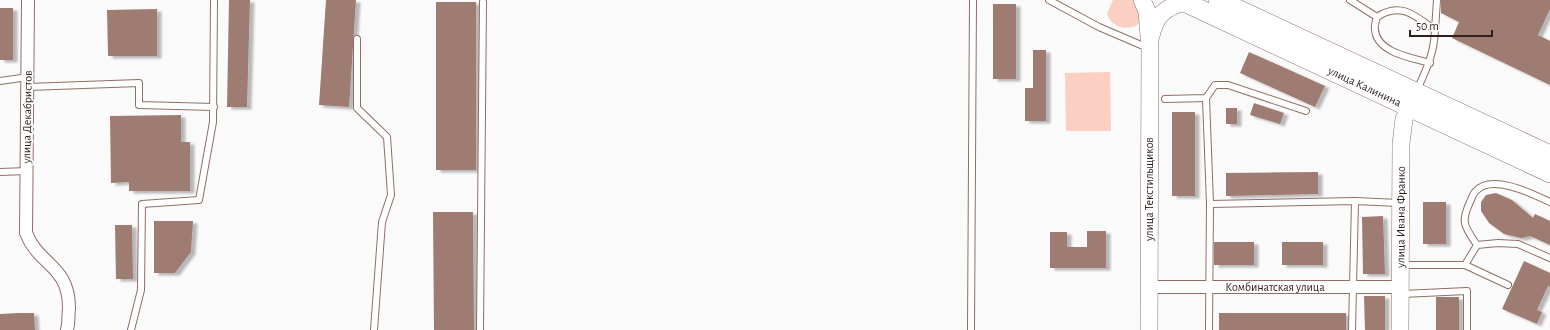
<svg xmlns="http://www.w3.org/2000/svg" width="1550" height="330" viewBox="0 0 1550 330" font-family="'Alegreya Sans',sans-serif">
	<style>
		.green { fill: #fbcfc2 }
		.building { fill: #9f7b71; filter: url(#shadow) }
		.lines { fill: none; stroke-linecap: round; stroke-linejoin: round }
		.lane-casing { stroke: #916e65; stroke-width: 8 }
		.street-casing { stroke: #916e65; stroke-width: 14 }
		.secondary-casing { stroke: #916e65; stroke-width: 18 }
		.primary-casing { stroke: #916e65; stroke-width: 20 }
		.lane { stroke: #fff; stroke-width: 6 }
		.street { stroke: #fff; stroke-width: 12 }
		.secondary { stroke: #fff; stroke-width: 17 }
		.primary { stroke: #fff; stroke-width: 19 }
		.labels { text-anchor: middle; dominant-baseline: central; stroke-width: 3.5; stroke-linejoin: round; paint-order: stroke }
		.street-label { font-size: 12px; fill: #2d1f1b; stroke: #fff }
	</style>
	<defs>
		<filter id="shadow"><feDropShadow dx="4.5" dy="2.5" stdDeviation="1" flood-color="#0004"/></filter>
	</defs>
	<rect width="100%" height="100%" fill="#fafafa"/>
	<g class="green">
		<path d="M1113,0H1137L1141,22C1130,32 1112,29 1107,14Z"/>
		<path d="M1110,72L1111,131H1066L1065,73Z"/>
	</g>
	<g class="building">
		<path d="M229,0H250L247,107H227Z"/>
		<path d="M326,0H356L349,107L319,105Z"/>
		<path d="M1441,0H1550V9L1538,35L1550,41V85L1452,38L1459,22L1441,13Z"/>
		<rect x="436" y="2" width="40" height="168"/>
		<rect x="993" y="4" width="23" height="75"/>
		<rect x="0" y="8" width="13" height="52"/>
		<path d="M157,9V56H108L107,10Z"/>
		<path d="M1033,50H1046V121H1025V88H1033Z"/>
		<path d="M1249,52L1325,86L1315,107L1240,73Z"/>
		<path d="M1254,103L1284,113L1280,124L1250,115Z"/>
		<rect x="1226" y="108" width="11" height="16"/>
		<rect x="1172" y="112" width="23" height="84"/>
		<path d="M181,115V142H190V191H129V182L111,183L110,116Z"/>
		<path d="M1318,172V194L1226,196V173Z"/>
		<path d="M1496,193L1512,200L1533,218L1535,214L1550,221V245L1530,236L1521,238L1504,234L1489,223L1481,211V202L1486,195Z"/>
		<rect x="1423" y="202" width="23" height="42"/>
		<path d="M433,212H473L474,330H434Z"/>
		<path d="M1383,216L1385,274H1363L1362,217Z"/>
		<path d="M154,221H193L191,252L175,273H154Z"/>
		<path d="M115,225H132L133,279H116Z"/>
		<path d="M1087,231H1106V268H1050V232H1067V247H1087Z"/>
		<rect x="1214" y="242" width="40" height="23"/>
		<rect x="1282" y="242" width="41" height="23"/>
		<path d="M1524,261L1550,273V287L1548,286L1537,310L1542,312L1537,324L1502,309Z"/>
		<path d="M1364,296H1385V330H1365Z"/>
		<rect x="1436" y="297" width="23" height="33"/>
		<path d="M19,313H34L35,330H0V314Z"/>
		<rect x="1219" y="313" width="127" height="17"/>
	</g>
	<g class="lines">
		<g class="lane-casing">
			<g id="lane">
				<path d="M1049,0L1099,27L1148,48"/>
				<path d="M1350,0L1377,17"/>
				<path d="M1435,30L1437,0"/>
				<path d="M357,39V108L387,137L391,195L382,222L374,330"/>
				<path d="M0,81L28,77"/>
				<path d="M28,87L139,83V105L214,107"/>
				<path d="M1417,90C1427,68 1434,54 1435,30C1416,16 1400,1 1377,17C1376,21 1374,26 1375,29C1376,53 1413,58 1430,63"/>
				<path d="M1206,98L1210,204L1209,330"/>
				<path d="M1165,99L1206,98L1215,85H1228L1306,111"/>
				<path d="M0,172L27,171"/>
				<path d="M1210,204L1355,201L1399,203"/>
				<path d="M1477,245C1465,227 1460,223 1470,202C1472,198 1473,193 1476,191C1491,173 1533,194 1550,202"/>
				<path d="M1477,245L1498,243L1518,244L1550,258"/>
				<path d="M1402,265H1465L1508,285"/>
				<path d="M1465,265L1477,245"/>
				<path d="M1402,294L1467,291V330"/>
				<path d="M131,330L141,290L142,204L199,200L213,122L214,0"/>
				<path d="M480,330L483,2"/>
				<path d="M971,330L973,0"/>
				<path d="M1352,330L1355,201"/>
			</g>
		</g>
		<g class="street-casing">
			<g id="street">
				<path d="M28,0L26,233C39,266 69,265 69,308C68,315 69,323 67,330"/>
				<path id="s1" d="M1149,287H1400"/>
			</g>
		</g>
		<g class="secondary-casing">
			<g id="secondary">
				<path d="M1142,0L1147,11L1150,48L1149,330"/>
				<path d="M1151,36C1155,16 1165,7 1185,2"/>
				<path id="s2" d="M1400,330L1401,144L1404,119L1410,106"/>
			</g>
		</g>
		<g class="primary-casing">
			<g id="primary">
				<path id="s3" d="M1180,0L1550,173"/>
				<path d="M1218,0L1550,155"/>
			</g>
		</g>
		<use href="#lane" class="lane"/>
		<use href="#street" class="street"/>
		<use href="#secondary" class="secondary"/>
		<use href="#primary" class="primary"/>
	</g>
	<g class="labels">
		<g class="street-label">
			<text stroke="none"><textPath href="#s3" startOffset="204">улица Калинина</textPath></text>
			<text transform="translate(27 117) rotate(-89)">улица Декабристов</text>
			<text transform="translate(1149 189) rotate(-90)">улица Текстильщиков</text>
			<text stroke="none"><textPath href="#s2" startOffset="113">улица Ивана Франко</textPath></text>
			<text stroke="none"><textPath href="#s1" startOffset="126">Комбинатская улица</textPath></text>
		</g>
	</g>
	<path d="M1410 30v6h82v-6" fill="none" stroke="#2d1f1b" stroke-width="2"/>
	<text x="1416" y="30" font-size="12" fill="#2d1f1b" stroke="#ffffff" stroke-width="3" paint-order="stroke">50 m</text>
</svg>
